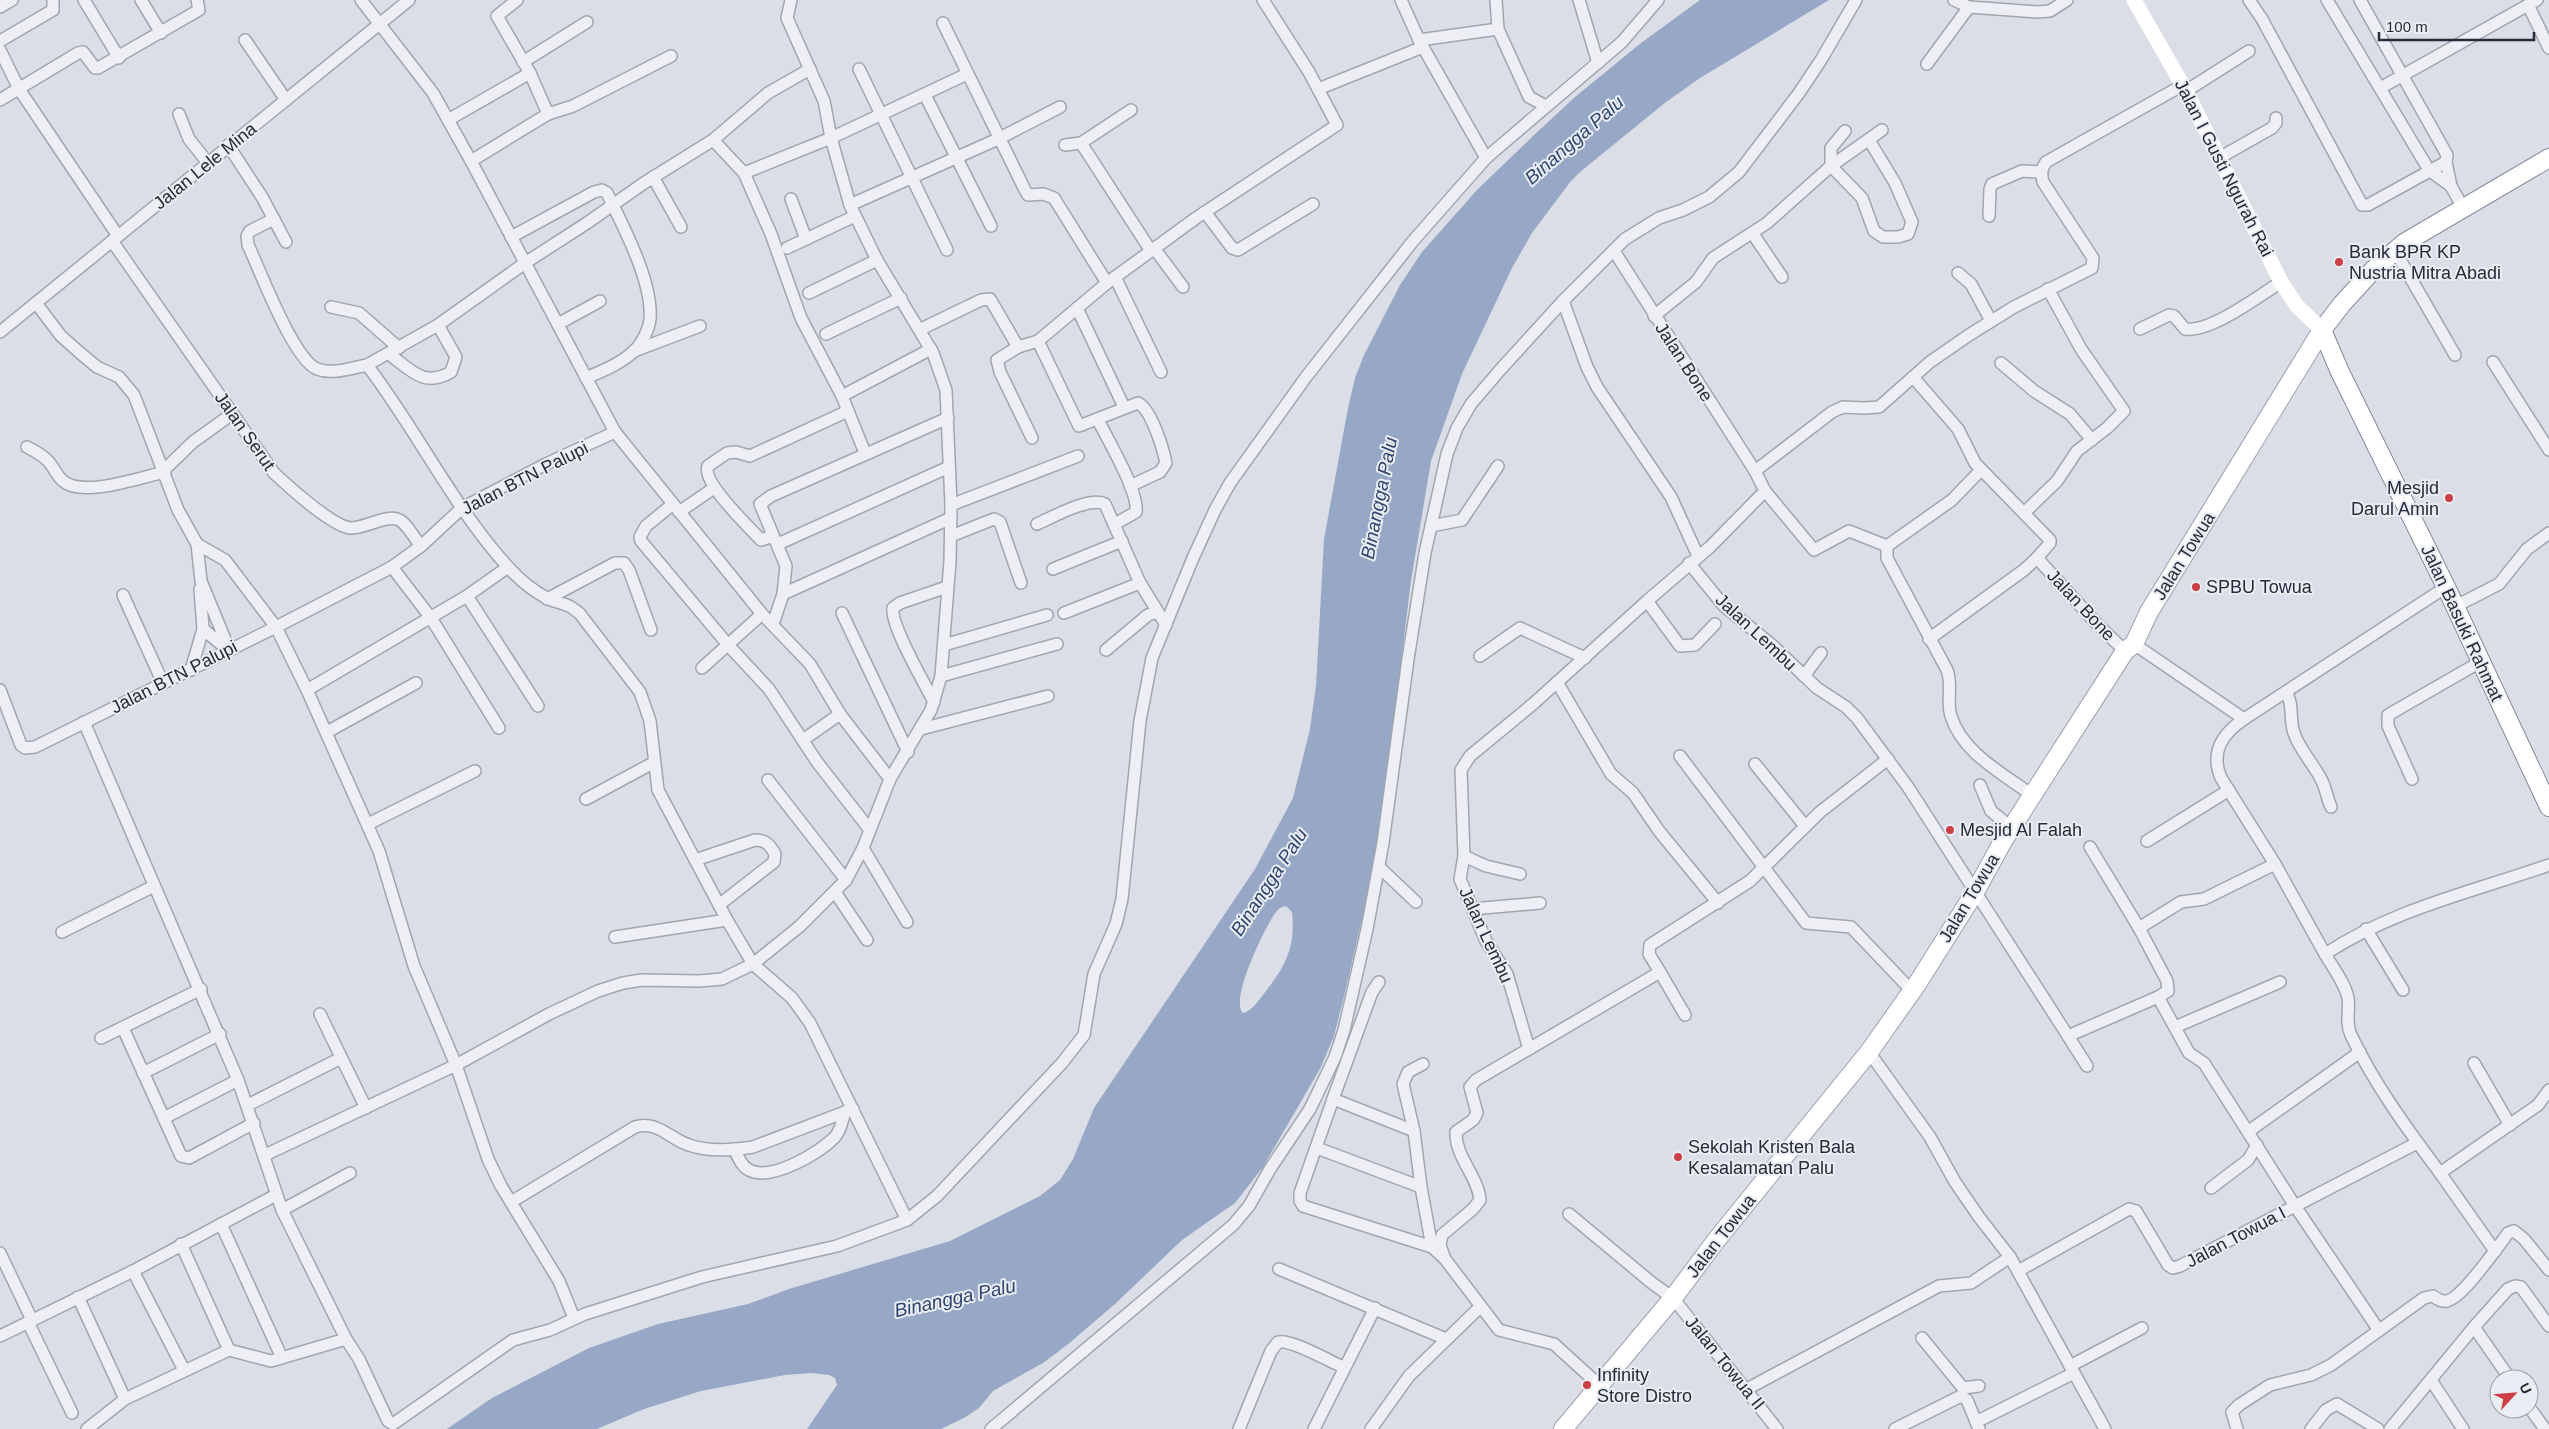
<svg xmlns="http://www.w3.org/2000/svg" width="2549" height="1429" viewBox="0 0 2549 1429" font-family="Arial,sans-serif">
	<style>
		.water { fill: #96a8c6; fill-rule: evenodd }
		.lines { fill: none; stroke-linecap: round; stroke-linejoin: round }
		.minor-casing { stroke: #a1a5af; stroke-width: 14 }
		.primary-casing { stroke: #9ba1b1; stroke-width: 20 }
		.trunk-casing { stroke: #838a9c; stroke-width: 20 }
		.minor { stroke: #eeeff4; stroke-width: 11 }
		.secondary { stroke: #fff; stroke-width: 15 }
		.primary { stroke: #fff; stroke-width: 18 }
		.trunk { stroke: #fff; stroke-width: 18 }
		.poi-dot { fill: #cc3f44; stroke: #eaedf4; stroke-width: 2 }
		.labels { text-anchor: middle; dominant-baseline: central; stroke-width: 4; stroke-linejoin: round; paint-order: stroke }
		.street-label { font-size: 18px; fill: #252b3b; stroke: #eaedf4 }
		.poi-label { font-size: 18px; fill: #252b3b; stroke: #eaedf4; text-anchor: start }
		.water-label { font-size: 19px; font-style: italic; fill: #30456f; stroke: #eaedf4 }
	</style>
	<rect width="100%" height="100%" fill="#dbdee6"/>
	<path class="water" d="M1700,0H1829L1700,78L1666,102L1580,172L1571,181L1532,233L1512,268L1462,374L1431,461L1411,581L1378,849L1346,988L1334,1036L1321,1067L1263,1167L1235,1203L1182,1240L1115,1304L1067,1345L1043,1363L993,1391L979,1408L964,1418L941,1429H807L837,1385L835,1378L829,1375L811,1373L785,1375L701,1391L644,1409L597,1429H447L492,1398L589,1348L658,1324L748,1304L789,1289L950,1241L1040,1196L1060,1180L1073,1159L1094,1108L1255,869L1293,798L1310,729L1316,686L1324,539L1348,408L1355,378L1364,355L1400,285L1422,252L1477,190L1533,136L1575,97L1641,43ZM1286,906L1292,912C1296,948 1285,967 1263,995C1257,1002 1252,1011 1243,1013C1229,1000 1266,925 1276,912C1279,908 1282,907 1286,906Z"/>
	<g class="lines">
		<g class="minor-casing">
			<g id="minor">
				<path d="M84,0L119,58"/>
				<path d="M141,0L161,33"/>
				<path d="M517,0L497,16L530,73"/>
				<path d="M1401,0L1419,40L1486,158"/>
				<path d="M1579,0L1598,63"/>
				<path d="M1954,0L1969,7L2037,12L2050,11L2067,0"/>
				<path d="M2249,0L2262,19L2362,205H2368L2446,162L2447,155L2360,0"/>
				<path d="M2327,0L2429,170L2451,186L2446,162"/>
				<path d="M2528,5L2549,48"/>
				<path d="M0,7L12,0"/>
				<path d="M943,23L1025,190L1028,195L1043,194L1054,198L1107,283"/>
				<path d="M1498,29L1529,97L1546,106"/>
				<path d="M245,40L286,100"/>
				<path d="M1419,40L1498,29L1496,0"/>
				<path d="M0,41L53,10V0"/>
				<path d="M0,50L19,89L118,236"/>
				<path d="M523,62L587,22"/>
				<path d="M1927,64L1969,7"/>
				<path d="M810,69L768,93L713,140L644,183L587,223L525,263L438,325L367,365C416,429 454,508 508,567C518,578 533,591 547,598C562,606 564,600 580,614L640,692L650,721L658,790L727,920L753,964L792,998L810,1023L907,1220"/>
				<path d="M859,69L947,250"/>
				<path d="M2382,87L2537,0"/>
				<path d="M1318,89L1423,47"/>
				<path d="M2186,91L2249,51"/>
				<path d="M925,95L991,226"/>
				<path d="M0,100L78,53L83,52L95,68H98L199,10L197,0"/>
				<path d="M1131,110L1081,143L1151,251"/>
				<path d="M179,114L189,139L208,163"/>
				<path d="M448,120L530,73L548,114"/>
				<path d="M1845,131L1831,148V166L1882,130"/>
				<path d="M713,140L744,173L771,234L801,318L842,396"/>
				<path d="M228,145L262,197L286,242"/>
				<path d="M1065,145L1081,143"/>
				<path d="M2219,158L2272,128L2276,123V118"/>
				<path d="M471,161L548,114L573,106L671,56"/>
				<path d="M744,173L831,138L967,74"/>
				<path d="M653,177L681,227"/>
				<path d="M2451,186L2463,208"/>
				<path d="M791,199L806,239"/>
				<path d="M850,205L998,139L1060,107"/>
				<path d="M1205,212L1232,248L1238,250L1313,204"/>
				<path d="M1989,216L1990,189L1992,184L2022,171L2041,172"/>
				<path d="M274,219L250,231L247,236L248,245C260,270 293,359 317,369C333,375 351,368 367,365"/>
				<path d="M1753,234L1782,277"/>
				<path d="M511,237L594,192L602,190L607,193C623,226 653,282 650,319C649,330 641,345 633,352C620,364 602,371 586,378"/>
				<path d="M112,241L274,473C289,487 331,525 350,528C356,528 363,526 369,524C404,512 400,519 421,546"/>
				<path d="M787,248L855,216"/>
				<path d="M1154,248L1183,287"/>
				<path d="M1614,251L1755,471L1832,412L1843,407L1864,408L1879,407L1930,362L1969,335L2014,307L2092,268L2093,258L2043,182C2041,174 2041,169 2046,162L2183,85"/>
				<path d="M2395,251L2455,355"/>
				<path d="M1958,273L1971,284L1991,321"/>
				<path d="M1115,277L1161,372"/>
				<path d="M809,293L877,260"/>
				<path d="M1563,301L1587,367L1597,387L1671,497L1698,556"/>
				<path d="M36,303L61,336L79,352L97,367L119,377L134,395L178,510L197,544L201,581L229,649"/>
				<path d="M331,307L359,313L399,348"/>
				<path d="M1077,308L1124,407"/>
				<path d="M1654,316L1696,282L1713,258L1767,223L1831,166L1862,198L1874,231L1883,237H1898L1908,234L1912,222L1895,183L1869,140"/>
				<path d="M558,324L600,301"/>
				<path d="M921,329L981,300L990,299L1018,347"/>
				<path d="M2140,329L2169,315L2174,316L2185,329C2210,333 2259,296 2281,282"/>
				<path d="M0,332L409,0"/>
				<path d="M826,334L901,298"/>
				<path d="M1038,341L1079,426L1138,403C1151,409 1163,448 1166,463L1160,472L1130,486"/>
				<path d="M634,351L700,326"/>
				<path d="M389,354C411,370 424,388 451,372L456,357L438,325"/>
				<path d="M2493,362L2549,450"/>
				<path d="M2001,363L2034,391L2070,414L2092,440"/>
				<path d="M1913,377L1958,429L1975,463L2050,540V543L2037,558L2097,624L2125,651"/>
				<path d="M1098,420C1108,440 1139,492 1136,512L1115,524"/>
				<path d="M615,432L762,614L810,664L840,714L890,779"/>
				<path d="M1032,438L1000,372L997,360L1018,347L1038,341L1107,283L1196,218L1337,125L1309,72L1263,0"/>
				<path d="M27,447C35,451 43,455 49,462C54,468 57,476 63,481C83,498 141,477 165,472"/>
				<path d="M865,453L842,396L931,349"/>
				<path d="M164,470L193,442L232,414"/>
				<path d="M1981,470L1952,500L1887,546V558L1947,670C1953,685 1946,701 1951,716C1962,753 2004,774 2033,796"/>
				<path d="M1765,491L1814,550L1849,531L1887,546"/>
				<path d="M673,504L646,526L640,537L641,541L729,646L769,689L817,762L870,830"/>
				<path d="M951,505L1078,456"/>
				<path d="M679,512L714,488"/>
				<path d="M2025,512L2057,481L2077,451L2107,428L2124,411L2081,349L2048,289"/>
				<path d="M1037,524C1053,517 1090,496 1105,504L1140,583L1166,625"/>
				<path d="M1431,526L1462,520L1498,466"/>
				<path d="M773,536L761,540L758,537C747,525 701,481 708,466L727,453L736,452L750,456L848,411"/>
				<path d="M951,536L994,519L1000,522L1021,583"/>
				<path d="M197,544L225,560L276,627L307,690L379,851L414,966L456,1065L488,1159L501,1186L559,1281L574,1318"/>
				<path d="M778,544L949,467"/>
				<path d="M1689,563L1724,606L1773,646L1817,688L1846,707L1857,718L1908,787L2068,1036L2158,997L2189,1053L2204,1063L2295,1206L2417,1143"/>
				<path d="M392,567L431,618L499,728"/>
				<path d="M1053,569L1122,541"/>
				<path d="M783,594L951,518"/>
				<path d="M123,595L163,683"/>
				<path d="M467,596L538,706"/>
				<path d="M547,599L615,563H624L629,570L651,630"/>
				<path d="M1647,601L1680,646L1695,645L1715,624"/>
				<path d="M2454,607L2499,584L2527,549L2549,533"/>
				<path d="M842,613L908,752"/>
				<path d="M1064,613L1140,583"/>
				<path d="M773,624L783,594L786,566L760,504L771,496L948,418"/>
				<path d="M203,629L227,649"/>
				<path d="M1929,639L2024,570L2037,558"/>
				<path d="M2134,644L2244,719L2446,587"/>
				<path d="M944,645L1047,615"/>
				<path d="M1106,650L1148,615L1157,612"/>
				<path d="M1480,656L1520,628L1585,658"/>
				<path d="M702,668L762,614"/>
				<path d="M191,670L203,629L200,589"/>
				<path d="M941,676L1057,644"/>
				<path d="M1804,676L1821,653"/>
				<path d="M1557,682L1611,774L1633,793L1659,831L1718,903"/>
				<path d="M0,690L21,745L25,748L35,747L276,627L392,567L421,546L462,508L546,464L615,432L471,161L433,93L361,0"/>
				<path d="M307,690L467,596L508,567"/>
				<path d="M2286,692C2294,704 2289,720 2294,733C2300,751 2314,764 2322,781C2326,789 2327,798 2331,807"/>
				<path d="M934,702C925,684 890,625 893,608L900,603L947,587"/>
				<path d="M2244,719C2222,734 2210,752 2221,778L2275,864L2325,954C2394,909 2472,892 2549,865"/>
				<path d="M84,722L238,1080L282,1210L346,1339L359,1359L388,1421L393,1424L513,1340L550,1330L585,1314L702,1277L837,1246L907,1220L937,1196L1062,1063L1084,1035L1094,974L1116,924L1122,899L1140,721L1152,658L1193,558L1215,510L1230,483L1306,377L1413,241L1486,158L1622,42L1658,0"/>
				<path d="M921,729L1048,696"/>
				<path d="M327,732L416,683"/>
				<path d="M803,740L840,714"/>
				<path d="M1680,756L1806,923L1851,927L1912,991"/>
				<path d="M1755,764L1805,826"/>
				<path d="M2412,779L2388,726V715L2480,662"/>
				<path d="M768,780L846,880"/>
				<path d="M1980,785L1991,811L2012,828"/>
				<path d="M586,799L653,763"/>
				<path d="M368,824L475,771"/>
				<path d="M2147,841L2229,790"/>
				<path d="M2090,847L2139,928L2167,981L2168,991L2158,997"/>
				<path d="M863,848L907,922"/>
				<path d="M1464,856L1486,866L1520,874"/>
				<path d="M695,860L755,840C766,840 770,845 775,854L774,862L719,905"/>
				<path d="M1379,867L1416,902"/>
				<path d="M835,892L867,940"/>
				<path d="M1472,909L1540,903"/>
				<path d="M2139,928L2181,902L2204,899L2275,864"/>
				<path d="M2366,929L2403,990"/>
				<path d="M62,932L154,886"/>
				<path d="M615,937L727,920"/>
				<path d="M2325,954C2333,968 2345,983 2348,998C2350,1011 2345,1022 2351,1035C2374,1084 2408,1130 2440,1173L2538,1105L2549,1090"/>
				<path d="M1660,972L1685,1015"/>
				<path d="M320,1014L366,1108"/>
				<path d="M2175,1027L2280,982"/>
				<path d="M123,1028L181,1156L189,1158L254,1123"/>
				<path d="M2068,1036L2087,1066"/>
				<path d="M101,1038L201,989"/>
				<path d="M1529,1049L1507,974L1486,941L1460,879L1464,856L1461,770L1470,756L1533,704L1647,601L1710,547L1765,491L1755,471"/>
				<path d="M1869,1052L1930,1137L1955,1182L1979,1217L2010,1257L2105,1429"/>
				<path d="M2474,1063L2510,1125"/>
				<path d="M1423,1064L1408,1072L1403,1084L1414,1131L1421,1187L1432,1247"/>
				<path d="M143,1073L220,1034"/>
				<path d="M1333,1099L1372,992L1379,982"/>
				<path d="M248,1105L341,1058"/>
				<path d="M164,1118L238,1080"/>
				<path d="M1414,1131L1333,1099L1300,1193V1201L1303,1206L1432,1247L1444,1258"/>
				<path d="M2249,1131L2360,1052"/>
				<path d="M1317,1148L1421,1187"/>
				<path d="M734,1149C738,1156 741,1166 749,1170C771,1182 819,1153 835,1137C841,1130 842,1121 845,1112"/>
				<path d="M265,1155L456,1065L549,1014L598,991L623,983L642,980L699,981L722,979L753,964L800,926L846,880L863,848L890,779L931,710L941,676L950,561L951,505L946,390L933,353L877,260L850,205L831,138L824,101L787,18L791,0"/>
				<path d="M2211,1188L2248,1160L2257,1145"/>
				<path d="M511,1202L635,1127C657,1120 670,1139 689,1145C708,1152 734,1150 753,1147L853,1109"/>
				<path d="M282,1210L350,1173"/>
				<path d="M1569,1214L1652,1283L1673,1298L1777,1429"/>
				<path d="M221,1224L282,1358"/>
				<path d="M181,1244L229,1350"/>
				<path d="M2495,1251L2508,1233L2514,1231L2524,1239L2549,1270"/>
				<path d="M0,1253L32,1320"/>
				<path d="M1279,1269L1446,1339"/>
				<path d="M133,1271L184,1370"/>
				<path d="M2018,1271L2129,1209L2136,1211L2168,1265L2173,1268L2180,1266L2295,1206L2378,1329"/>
				<path d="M78,1297L125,1399"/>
				<path d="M28,1322L72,1413"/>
				<path d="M2474,1327L2510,1379"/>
				<path d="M0,1336L133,1271L276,1195"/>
				<path d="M1922,1338L1963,1388L1979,1386"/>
				<path d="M2070,1366L2142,1328"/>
				<path d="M2431,1380L2463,1429"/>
				<path d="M1599,1385L1554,1344L1499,1330L1445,1259L1440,1245L1442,1235L1473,1209L1480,1200C1478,1176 1455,1157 1456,1132L1473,1120L1477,1113L1470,1087L1476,1080L1660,972L1649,954L1650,945L1750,881L1820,812L1888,759"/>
				<path d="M1747,1389L1939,1286L1971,1283L2010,1257"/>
				<path d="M2529,1407L2545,1429"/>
				<path d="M1976,1422L2074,1373"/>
				<path d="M87,1429L125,1399L229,1350L271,1361L346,1339"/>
				<path d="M991,1429L1233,1225L1249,1206L1270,1169L1310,1109L1335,1057L1344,1030L1367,929L1383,843L1408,659L1425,553L1447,454L1457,428L1471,404L1500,370L1563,301L1625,239L1659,218L1683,210L1709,197L1739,172L1799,93L1821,60L1856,0"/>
				<path d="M1239,1429L1271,1351L1278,1342C1291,1339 1329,1361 1343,1367"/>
				<path d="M1314,1429L1375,1308"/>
				<path d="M1371,1429L1409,1376L1480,1307"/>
				<path d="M1895,1429L1961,1396L1967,1400L1979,1429"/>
				<path d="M2237,1429L2232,1412L2239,1405L2270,1385L2311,1375L2331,1365L2424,1298L2433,1296C2437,1299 2441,1302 2447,1301C2461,1298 2485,1263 2495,1251L2440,1173"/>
				<path d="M2311,1429L2326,1410L2337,1404L2378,1429"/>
				<path d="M2390,1429L2474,1327L2508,1289L2515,1286L2521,1287L2549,1326"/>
			</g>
		</g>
		<g class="primary-casing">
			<path id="primary" d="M1563,1429L1673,1298L1718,1238L1869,1052L1917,984L1975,892L2003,841L2125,651L2134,644L2149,612L2322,330"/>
		</g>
		<g class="trunk-casing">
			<path id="trunk" d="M2549,158L2404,243L2373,270L2342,304L2322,330L2340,372L2446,587L2549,807"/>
		</g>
		<use href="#minor" class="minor"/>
		<path class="secondary" d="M2134,0L2186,91L2281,282L2297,306L2322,330"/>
		<use href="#primary" class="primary"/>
		<use href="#trunk" class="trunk"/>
	</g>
	<g class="poi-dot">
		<circle cx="2339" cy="262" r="5"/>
		<circle cx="2449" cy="498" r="5"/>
		<circle cx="2196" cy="587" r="5"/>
		<circle cx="1950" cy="830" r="5"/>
		<circle cx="1678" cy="1157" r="5"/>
		<circle cx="1587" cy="1385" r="5"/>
	</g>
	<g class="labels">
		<g class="street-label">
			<text transform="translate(205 166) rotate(-39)">Jalan Lele Mina</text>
			<text transform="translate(2224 168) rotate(63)">Jalan I Gusti Ngurah Rai</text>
			<text transform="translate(1684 362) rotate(57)">Jalan Bone</text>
			<text transform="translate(245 431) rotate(55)">Jalan Serut</text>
			<text transform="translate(525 478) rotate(-27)">Jalan BTN Palupi</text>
			<text transform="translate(2184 556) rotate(-58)">Jalan Towua</text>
			<text transform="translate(2081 605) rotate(47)">Jalan Bone</text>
			<text transform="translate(2462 623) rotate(65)">Jalan Basuki Rahmat</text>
			<text transform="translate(1756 632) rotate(43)">Jalan Lembu</text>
			<text transform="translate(174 677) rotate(-27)">Jalan BTN Palupi</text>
			<text transform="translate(1969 898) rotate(-59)">Jalan Towua</text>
			<text transform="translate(1486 935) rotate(65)">Jalan Lembu</text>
			<text transform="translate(1721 1236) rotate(-52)">Jalan Towua</text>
			<text transform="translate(2236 1237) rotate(-28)">Jalan Towua I</text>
			<text transform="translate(1725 1363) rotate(51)">Jalan Towua II</text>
		</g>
		<g class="poi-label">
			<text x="2349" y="252">Bank BPR KP<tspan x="2349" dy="21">Nustria Mitra Abadi</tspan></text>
			<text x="2439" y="488" text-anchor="end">Mesjid<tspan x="2439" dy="21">Darul Amin</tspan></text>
			<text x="2206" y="587">SPBU Towua</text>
			<text x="1960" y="830">Mesjid Al Falah</text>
			<text x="1688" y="1147">Sekolah Kristen Bala<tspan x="1688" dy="21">Kesalamatan Palu</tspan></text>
			<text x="1597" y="1375">Infinity<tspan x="1597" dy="21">Store Distro</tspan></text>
		</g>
		<g class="water-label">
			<text transform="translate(1574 140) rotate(-41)">Binangga Palu</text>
			<text transform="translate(1379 498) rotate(-79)">Binangga Palu</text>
			<text transform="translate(1269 882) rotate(-57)">Binangga Palu</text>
			<text transform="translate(955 1298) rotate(-12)">Binangga Palu</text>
		</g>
	</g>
	<g transform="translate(2514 1394) rotate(64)"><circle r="24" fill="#eaedf4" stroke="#9b9faa"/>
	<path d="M0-4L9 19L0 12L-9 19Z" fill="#cc3f44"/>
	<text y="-8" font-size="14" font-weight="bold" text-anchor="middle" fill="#252b3b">U</text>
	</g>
	<path d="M2379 32v8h155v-8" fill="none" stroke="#252b3b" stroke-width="2.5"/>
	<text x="2386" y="32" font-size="15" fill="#252b3b" stroke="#eaedf4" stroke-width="4" paint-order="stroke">100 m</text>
</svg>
